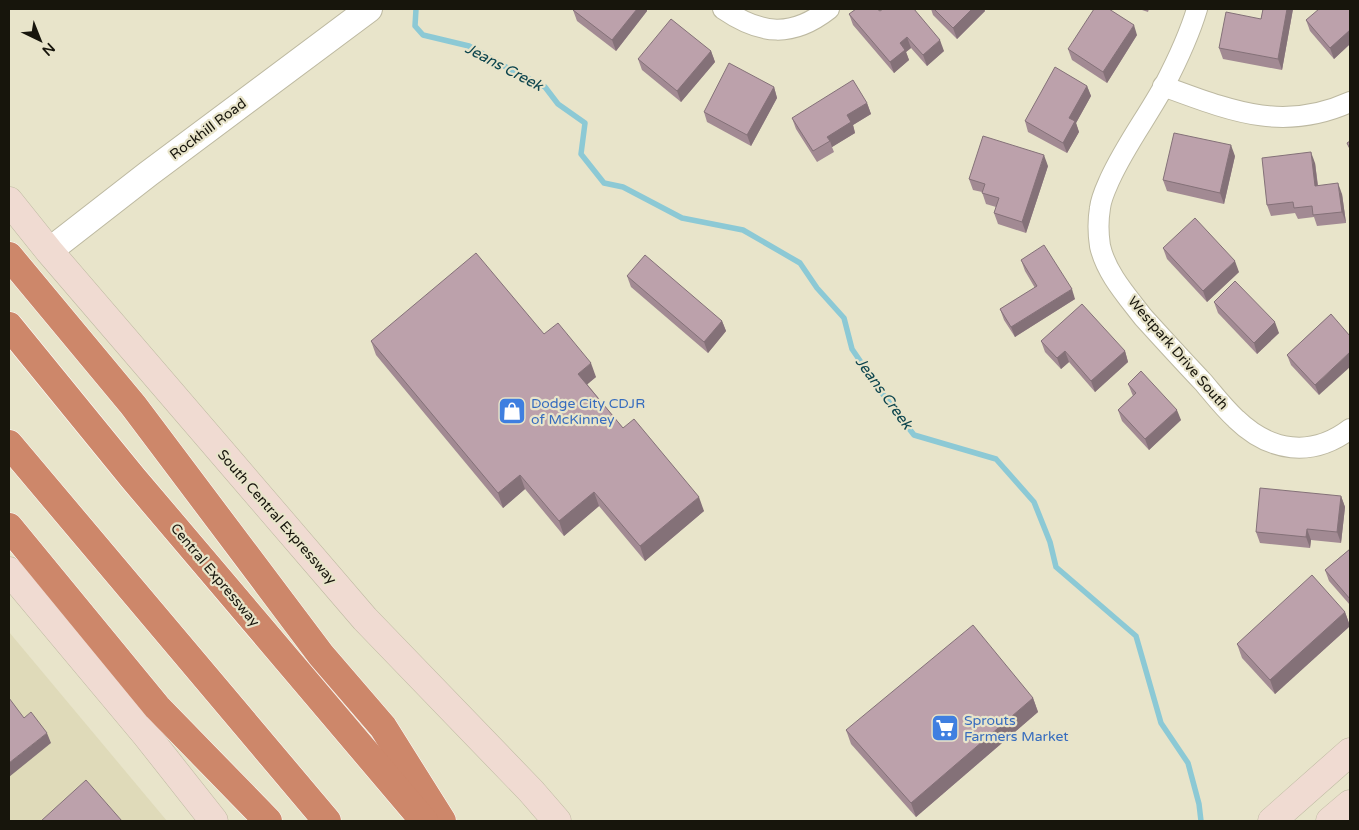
<svg xmlns="http://www.w3.org/2000/svg" width="1359" height="830" viewBox="0 0 1359 830" font-family="'Varela Round',sans-serif">
	<style>
		.built { fill: #dfdab9 }
		.lines { fill: none; stroke-linecap: round; stroke-linejoin: round }
		.stream { stroke: #8cc9d5; stroke-width: 5.5 }
		.minor-casing { stroke: #bdb9a1; stroke-width: 22 }
		.tertiary-casing { stroke: #bdb9a1; stroke-width: 28 }
		.secondary-casing { stroke: #bdb9a1; stroke-width: 29 }
		.motorway-casing { stroke: #fff; stroke-width: 29 }
		.minor { stroke: #fff; stroke-width: 20 }
		.tertiary { stroke: #fff; stroke-width: 26 }
		.secondary { stroke: #f0dbd2; stroke-width: 28 }
		.motorway { stroke: #cd876a; stroke-width: 28 }
		.wall { fill: #a28a93 }
		.shaded-wall { fill: #847178 }
		.building { fill: #bca1ab; stroke: #847178 }
		.labels { text-anchor: middle; dominant-baseline: central; stroke-width: 4.5; stroke-linejoin: round; paint-order: stroke }
		.street-label { font-size: 14px; fill: #17150c; stroke: #e8e4ca }
		.shop-label { font-size: 14px; fill: #366cbe; stroke: #e8e4ca; text-anchor: start }
		.water-label { font-size: 15px; font-style: italic; fill: #0c444d; stroke: #e8e4ca }
	</style>
	<rect width="100%" height="100%" fill="#e8e4ca"/>
	<path class="built" d="M9,632L167,821H9Z"/>
	<g class="lines">
		<path class="stream" d="M416,9L415,26L423,35L469,46L502,65L545,87L558,104L585,123L581,154L604,183L623,187L682,218L743,230L800,263L817,288L844,318L852,349L882,393L914,435L996,459L1034,502L1050,542L1056,567L1136,636L1161,723L1188,763L1199,804L1201,821"/>
		<g class="minor-casing">
			<g id="minor">
				<path d="M723,9C761,35 792,38 829,9"/>
				<path d="M1197,9C1189,36 1177,61 1164,86C1147,117 1125,146 1110,179C1106,188 1101,198 1100,208C1098,220 1098,233 1100,246C1106,273 1127,296 1143,317C1163,339 1183,361 1203,382C1214,395 1224,408 1236,419C1270,452 1312,458 1350,429"/>
				<path d="M1163,86C1229,110 1282,133 1350,102"/>
			</g>
		</g>
		<g class="tertiary-casing">
			<path id="tertiary" d="M49,251L148,174L369,9"/>
		</g>
		<g class="secondary-casing">
			<g id="secondary">
				<path d="M9,201L49,251L365,619L531,791L557,821"/>
				<path d="M9,571L147,736L214,821"/>
				<path d="M1272,821L1350,752"/>
				<path d="M1330,821L1350,804"/>
			</g>
		</g>
		<g class="motorway-casing">
			<g id="motorway">
				<path d="M9,256L133,405L321,655L383,727L442,821"/>
				<path d="M9,326L133,478L424,821"/>
				<path d="M9,444L327,821"/>
				<path d="M9,527L157,707L268,821"/>
			</g>
		</g>
		<use href="#minor" class="minor"/>
		<use href="#tertiary" class="tertiary"/>
		<use href="#secondary" class="secondary"/>
		<use href="#motorway" class="motorway"/>
	</g>
	<g class="wall">
		<path d="M931,9H984L985,11L957,39L933,15Z"/>
		<path d="M1139,9H1149L1148,12Z"/>
		<path d="M1263,9H1293L1282,70L1223,59L1219,48L1261,19Z"/>
		<path d="M1350,9V44L1334,59L1310,31L1306,20Z"/>
		<path d="M573,10L647,11L616,51L577,21Z"/>
		<path d="M880,11L944,51L927,66L911,48L906,52L909,60L894,73L853,25L849,14Z"/>
		<path d="M1137,35L1107,83L1072,60L1068,49Z"/>
		<path d="M711,51L715,62L681,102L642,70L638,59Z"/>
		<path d="M1087,86L1091,96L1076,123L1079,132L1067,153L1028,132L1025,121Z"/>
		<path d="M774,87L777,98L751,146L707,122L704,112Z"/>
		<path d="M867,103L871,114L853,125L855,133L832,147L834,152L817,162L796,129L792,118Z"/>
		<path d="M1235,156L1224,204L1167,191L1163,180Z"/>
		<path d="M1315,163L1318,185L1342,194L1346,223L1317,226L1314,217L1298,219L1295,213L1271,216L1267,205Z"/>
		<path d="M1048,166L1026,233L998,224L994,213L996,207L986,204L982,192L973,190L969,179Z"/>
		<path d="M1163,248L1239,272L1207,302L1167,259Z"/>
		<path d="M1021,260L1075,299L1015,337L1004,320L1000,309L1035,288L1025,271Z"/>
		<path d="M627,276L722,321L726,331L708,353L631,287Z"/>
		<path d="M1214,302L1279,333L1257,354L1218,313Z"/>
		<path d="M1331,314L1319,395L1291,365L1287,355Z"/>
		<path d="M544,334L596,377L587,384L623,428L704,511L645,561L599,506L564,536L525,489L503,508L376,355L371,341Z"/>
		<path d="M1041,341L1125,351L1128,362L1095,392L1069,362L1061,369L1045,352Z"/>
		<path d="M1128,384L1181,420L1149,450L1122,421L1118,410L1133,396Z"/>
		<path d="M1341,496L1345,507L1341,543L1311,540L1310,548L1260,543L1256,532Z"/>
		<path d="M1350,549V605L1329,581L1325,570Z"/>
		<path d="M1345,612L1350,626L1275,694L1242,658L1237,644Z"/>
		<path d="M1033,698L1038,712L916,817L851,744L846,730Z"/>
	</g>
	<g class="shaded-wall">
		<path d="M637,9H647V11L616,51L612,40Z"/>
		<path d="M972,9H984L985,11L957,39L953,28Z"/>
		<path d="M1287,9H1293L1282,70L1278,59Z"/>
		<path d="M1134,25L1137,35L1107,83L1103,72Z"/>
		<path d="M1350,30V44L1334,59L1330,48Z"/>
		<path d="M907,37L911,48L906,52L909,60L894,73L890,62L900,43Z"/>
		<path d="M940,40L944,51L927,66L923,55Z"/>
		<path d="M711,51L715,62L681,102L677,91Z"/>
		<path d="M1087,86L1091,96L1076,123L1079,132L1067,153L1063,143L1069,118Z"/>
		<path d="M774,87L777,98L751,146L747,135Z"/>
		<path d="M867,103L871,114L853,125L855,133L832,147L830,141L827,137L847,115Z"/>
		<path d="M1231,145L1235,156L1224,204L1220,193Z"/>
		<path d="M1311,152L1315,163L1319,197L1315,186Z"/>
		<path d="M1044,155L1048,166L1026,233L1022,222Z"/>
		<path d="M1338,183L1342,194L1346,223L1342,212Z"/>
		<path d="M1235,261L1239,272L1207,302L1203,291Z"/>
		<path d="M1072,289L1075,299L1015,337L1011,327Z"/>
		<path d="M722,321L726,331L708,353L704,342Z"/>
		<path d="M1275,322L1279,333L1257,354L1254,343Z"/>
		<path d="M1065,351L1069,362L1061,369L1057,358Z"/>
		<path d="M1125,351L1128,362L1095,392L1091,381Z"/>
		<path d="M1350,352V367L1319,395L1315,385Z"/>
		<path d="M591,363L596,377L583,388L578,374Z"/>
		<path d="M1177,410L1181,420L1149,450L1145,439Z"/>
		<path d="M520,475L525,489L503,508L498,493Z"/>
		<path d="M594,492L599,506L564,536L559,521Z"/>
		<path d="M1341,496L1345,507L1341,543L1337,532Z"/>
		<path d="M699,497L704,511L645,561L640,546Z"/>
		<path d="M1307,529L1311,540L1310,548L1306,537Z"/>
		<path d="M1345,612L1350,626L1275,694L1270,680Z"/>
		<path d="M1033,698L1038,712L916,817L911,803Z"/>
		<path d="M47,733L51,743L9,777V763Z"/>
	</g>
	<g class="building">
		<path d="M575,9H637L612,40L573,10Z"/>
		<path d="M856,9H877L880,11L883,9H914L940,40L923,55L907,37L900,43L905,50L890,62L849,14Z"/>
		<path d="M934,9H972L953,28Z"/>
		<path d="M1094,9H1109L1134,25L1103,72L1068,49Z"/>
		<path d="M1263,9H1287L1278,59L1219,48L1226,12L1261,19Z"/>
		<path d="M1319,9H1350V30L1330,48L1306,20Z"/>
		<path d="M671,19L711,51L677,91L638,59Z"/>
		<path d="M729,63L774,87L747,135L704,112Z"/>
		<path d="M1055,67L1087,86L1069,118L1075,121L1063,143L1025,121Z"/>
		<path d="M853,80L867,103L847,115L851,122L827,137L830,141L813,151L792,118Z"/>
		<path d="M1174,133L1231,145L1220,193L1163,180Z"/>
		<path d="M983,136L1044,155L1022,222L994,213L999,198L982,193L985,184L969,179Z"/>
		<path d="M1350,141V149L1347,143Z"/>
		<path d="M1311,152L1315,186L1338,183L1342,212L1313,215L1312,206L1294,208L1293,202L1267,205L1262,158Z"/>
		<path d="M1195,218L1235,261L1203,291L1163,248Z"/>
		<path d="M1044,245L1072,289L1011,327L1000,309L1037,286L1021,260Z"/>
		<path d="M476,253L544,334L558,323L591,363L578,374L623,428L634,419L699,497L640,546L594,492L559,521L520,475L498,493L371,341Z"/>
		<path d="M645,255L722,321L704,342L627,276Z"/>
		<path d="M1235,281L1275,322L1254,343L1214,302Z"/>
		<path d="M1082,304L1125,351L1091,381L1065,351L1057,358L1041,341Z"/>
		<path d="M1331,314L1350,336V352L1315,385L1287,355Z"/>
		<path d="M1141,371L1177,410L1145,439L1118,410L1136,393L1128,384Z"/>
		<path d="M1260,488L1341,496L1337,532L1307,529L1306,537L1256,532Z"/>
		<path d="M1350,549V599L1325,570Z"/>
		<path d="M1312,575L1345,612L1270,680L1237,644Z"/>
		<path d="M973,625L1033,698L911,803L846,730Z"/>
		<path d="M9,698L24,718L31,712L47,733L9,763Z"/>
		<path d="M86,780L122,821H41Z"/>
	</g>
	<defs>
		<g id="shop-square" transform="scale(1.4375)"><rect x="-9" y="-9" width="18" height="18" rx="4" fill="#3f7fe0" stroke="#e8e4ca"/><path d="M-5-2.5h2.3a2.7 3.5 0 0 1 5.4 0H5L5.5 6h-11ZM-1.5-2.5h3a1.5 2.3 0 0 0-3 0Z" fill="#fff"/></g>
		<g id="supermarket-square" transform="scale(1.4375)"><rect x="-9" y="-9" width="18" height="18" rx="4" fill="#3f7fe0" stroke="#e8e4ca"/><path d="M-6-5.5h2.5l.6 2H6L4.5 2H-2.5L-4.4-4H-6ZM-1.5 3.2a1.3 1.3 0 1 0 .1 0ZM3 3.2a1.3 1.3 0 1 0 .1 0Z" fill="#fff"/></g>
	</defs>
	<g fill-rule="evenodd">
		<use href="#shop-square" x="512" y="411"/>
		<use href="#supermarket-square" x="945" y="728"/>
	</g>
	<g class="labels">
		<g class="street-label">
			<text transform="translate(208 129) rotate(-37)">Rockhill Road</text>
			<text transform="translate(1178 353) rotate(49)">Westpark Drive South</text>
			<text transform="translate(277 517) rotate(49)">South Central Expressway</text>
			<text transform="translate(215 575) rotate(50)">Central Expressway</text>
		</g>
		<g class="shop-label">
			<text x="531" y="403">Dodge City CDJR<tspan x="531" dy="16">of McKinney</tspan></text>
			<text x="964" y="720">Sprouts<tspan x="964" dy="16">Farmers Market</tspan></text>
		</g>
		<g class="water-label">
			<text transform="translate(504 67) rotate(28)">Jeans Creek</text>
			<text transform="translate(884 393) rotate(54)">Jeans Creek</text>
		</g>
	</g>
	<rect width="1359" height="830" fill="none" stroke="#17150c" stroke-width="20"/>
	<g transform="translate(40 40) rotate(137)" stroke="#e8e4ca" stroke-width="4" paint-order="stroke">
	<path d="M0-4L9 19L0 12L-9 19Z" fill="#17150c"/>
	<text y="-8" font-size="14" font-weight="bold" text-anchor="middle" fill="#17150c">N</text>
	</g>
</svg>
